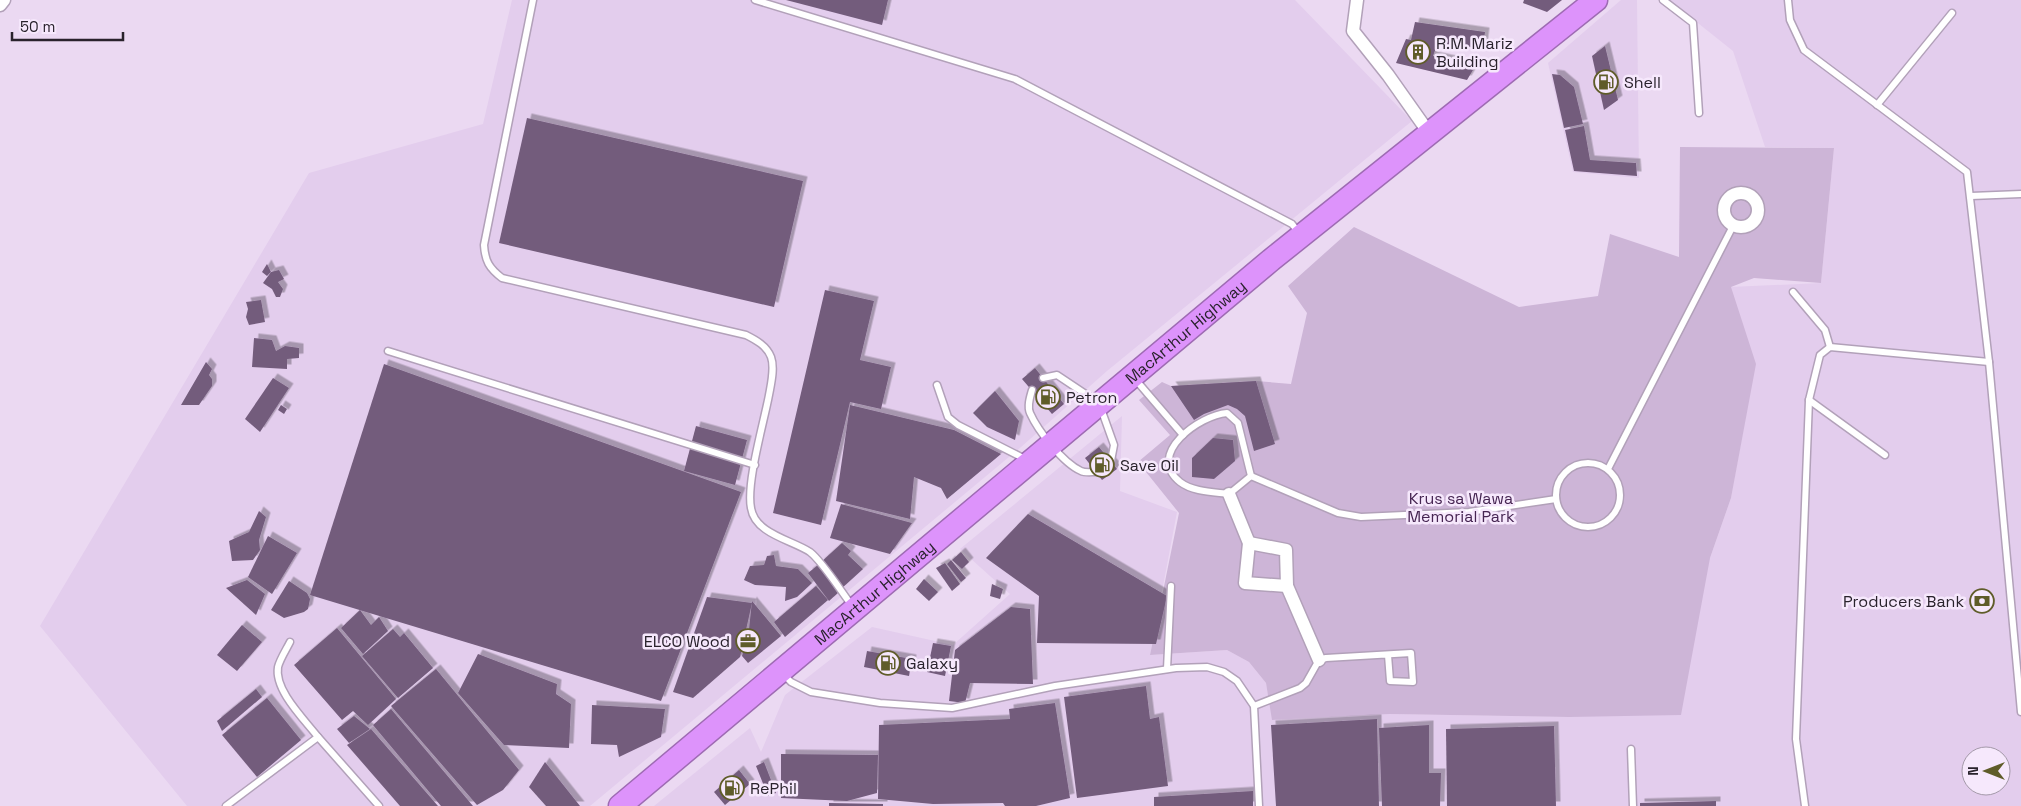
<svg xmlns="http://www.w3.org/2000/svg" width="2021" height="806" viewBox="0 0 2021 806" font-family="'Space Grotesk',sans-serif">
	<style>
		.built { fill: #e3cded; fill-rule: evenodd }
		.green { fill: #cdb5d7 }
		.building { fill: #735c7c; filter: url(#shadow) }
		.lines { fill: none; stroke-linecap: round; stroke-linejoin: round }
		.lane-casing { stroke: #b2a1b9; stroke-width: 9 }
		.street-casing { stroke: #b2a1b9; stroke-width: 15 }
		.highway-casing { stroke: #9e6bb3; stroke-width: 25 }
		.lane { stroke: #fff; stroke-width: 6 }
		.street { stroke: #fff; stroke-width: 12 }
		.highway { stroke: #dd93fb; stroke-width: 22 }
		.labels { text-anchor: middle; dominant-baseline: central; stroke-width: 5; stroke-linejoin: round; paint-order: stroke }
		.poi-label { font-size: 16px; fill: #29222c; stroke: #f6e8fc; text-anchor: start }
		.street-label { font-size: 16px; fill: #29222c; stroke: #f6e8fc }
		.park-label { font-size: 16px; fill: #462552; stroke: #f6e8fc }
	</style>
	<defs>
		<filter id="shadow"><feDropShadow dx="4.5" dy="-4.5" stdDeviation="0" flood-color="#0004"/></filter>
	</defs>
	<rect width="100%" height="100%" fill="#ebd9f2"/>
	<g class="built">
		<path d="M512,0H1295L1412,121L1107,371L1021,447L590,806H187L40,626L309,173L483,124Z"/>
		<path d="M1621,0H1637L1639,178L1573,172L1548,63Z"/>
		<path d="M1669,0H2021V806H654L750,728L761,752L785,695L872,627L953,645L1010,594L960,549L1122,416L1120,491L1177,512L1150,655L1227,650L1249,662L1266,683L1273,720L1390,714L1569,717L1710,558L1731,498L1755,364L1730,287L1821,283L1834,148L1765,147L1733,51ZM1971,756H2001V786H1971Z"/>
	</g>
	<path class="green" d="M1680,147L1834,148L1821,283L1754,278L1731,287L1756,364L1731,498L1710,558L1681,715L1569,717L1390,714L1272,720L1266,683L1249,662L1227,650L1150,655L1179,513L1138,462L1170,435L1139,400L1162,382L1171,386L1256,381L1291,384L1307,313L1288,286L1354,227L1519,307L1598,296L1610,234L1679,257Z"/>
	<g class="building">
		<path d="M786,0H888L882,25Z"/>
		<path d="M1524,0H1562L1547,12L1523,3Z"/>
		<path d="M1415,22L1485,32L1483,48L1437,45L1433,56L1456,61L1455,65L1473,70L1467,80L1396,63L1406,39L1411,40Z"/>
		<path d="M1605,46L1618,100L1604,110L1592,56Z"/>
		<path d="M1552,74L1560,75L1574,87L1583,124L1564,128Z"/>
		<path d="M527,118L803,181L774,307L499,243Z"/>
		<path d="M1584,126L1590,160L1636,163L1637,176L1574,171L1565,130Z"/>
		<path d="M267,264L271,272L267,276L262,272Z"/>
		<path d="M279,270L284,279L278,282L283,289L280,297H276L272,289L263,283L271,272Z"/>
		<path d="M825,290L874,301L860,360L891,367L881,409L850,402L821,525L773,513Z"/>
		<path d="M261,300L265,322L249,325L246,317L248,309L246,302Z"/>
		<path d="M254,338L272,340L276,351L285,346L299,348V358L287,359V369L252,367Z"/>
		<path d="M206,362L212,369L209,375L212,379V386L199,405H181Z"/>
		<path d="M384,364L741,492L661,701L310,595Z"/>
		<path d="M1035,368L1064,404L1052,414L1022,379Z"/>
		<path d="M273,378L289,388L260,432L245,419Z"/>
		<path d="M1256,381L1275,444L1254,451L1245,416L1237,409L1228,405L1204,414L1194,420L1171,386Z"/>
		<path d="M995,391L1019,421L1015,440L987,427L973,413Z"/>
		<path d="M281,405L287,409L284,414L278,410Z"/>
		<path d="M850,405L954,430L1001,454L947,499L941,488L914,477L910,519L836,501Z"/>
		<path d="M696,426L747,440L735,485L684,471Z"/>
		<path d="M1213,438L1233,440L1235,461L1214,479L1192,477V458Z"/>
		<path d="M1099,447L1117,469L1102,480L1085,458Z"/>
		<path d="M841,504L912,523L890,554L830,538Z"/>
		<path d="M259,511L266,517L259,540L260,550L253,560L232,561L229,541L249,532Z"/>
		<path d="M1028,514L1167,596L1156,644L1037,643L1039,596L986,558Z"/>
		<path d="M268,536L297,553L272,594L248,577Z"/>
		<path d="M842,543L851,551L848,555L863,569L841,589L820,563Z"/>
		<path d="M961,552L969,562L962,569L952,560Z"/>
		<path d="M774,555L776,566L798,569L812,583L797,597L785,601L786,587L755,585L744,580L750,566L764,565L767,556Z"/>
		<path d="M951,560L966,578L961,582L947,564Z"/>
		<path d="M945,563L960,584L952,591L936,568Z"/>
		<path d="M818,565L839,592L829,601L808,573Z"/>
		<path d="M924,579L938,592L929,601L916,589Z"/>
		<path d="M247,580L265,594L256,615L226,588Z"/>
		<path d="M289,581L307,593L310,599L308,609L304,612L284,618L271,610Z"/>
		<path d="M992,584L1003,589L1000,599L990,596Z"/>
		<path d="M816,586L828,600L785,637L774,622Z"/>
		<path d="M707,597L752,603L740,657L693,698L673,692Z"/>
		<path d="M752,601L781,636L748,663L742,656L749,629Z"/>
		<path d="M1011,607L1030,609L1033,684L970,683L965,703L949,701L955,650Z"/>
		<path d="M360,610L371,625L379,617L388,631L363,654L341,628Z"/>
		<path d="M242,625L262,642L237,671L217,655Z"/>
		<path d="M337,628L396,699L368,725L353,711L342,720L294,665Z"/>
		<path d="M393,629L400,637L404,633L433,668L398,698L362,656Z"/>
		<path d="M933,643L951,646L945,676L927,672Z"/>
		<path d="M867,651L912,659L909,676L864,667Z"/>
		<path d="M478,654L557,684L556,694L571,704L569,748L504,745L458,693Z"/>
		<path d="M436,669L519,770L503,790L477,805L391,706Z"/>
		<path d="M1146,686L1150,719L1159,717L1168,786L1077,798L1064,697Z"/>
		<path d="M256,689L262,697L222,731L217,721Z"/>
		<path d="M267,698L301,740L257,777L222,735Z"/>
		<path d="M1055,703L1070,798L1036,806H1005L1003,803L933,804L878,799L879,725L1010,719L1009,709Z"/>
		<path d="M592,705L665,709L661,737L619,757L617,745L591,744Z"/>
		<path d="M391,709L473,806H441L373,725Z"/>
		<path d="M354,716L370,729L349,743L337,729Z"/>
		<path d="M1377,719L1379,806H1276L1271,725Z"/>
		<path d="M1429,725V773H1441L1440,806H1382L1379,728Z"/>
		<path d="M1554,726L1556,806H1447L1446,729Z"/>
		<path d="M371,729L438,806H400L347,745Z"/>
		<path d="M781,754L878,755L877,793L847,801L781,798Z"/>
		<path d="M545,762L580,806H546L529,787Z"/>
		<path d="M764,762L776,793L768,796L756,766Z"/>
		<path d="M739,770L750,784L725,805L714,792Z"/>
		<path d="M1253,791V806H1154V797Z"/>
		<path d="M1716,801V806H1640V803Z"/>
		<path d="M829,803L883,804V806H829Z"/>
	</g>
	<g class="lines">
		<g class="lane-casing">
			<g id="lane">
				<path d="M533,0L484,245C485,261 489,268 502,278L746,335C756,340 767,346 771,357C775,368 771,384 769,395C764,422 746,483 751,508C755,534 792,540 810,552C823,562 842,593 853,607"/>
				<path d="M755,0L1015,79L1292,224L1299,233"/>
				<path d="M1663,0L1693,23L1699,113"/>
				<path d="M1788,0L1790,20L1804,50L1967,172L1989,362L2021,712"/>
				<path d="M1877,105L1952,13"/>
				<path d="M1971,196L2021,194"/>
				<path d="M1793,292L1825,330L1830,347"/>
				<path d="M388,351L755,465"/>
				<path d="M1043,378L1057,375L1099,403L1114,445L1111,461"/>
				<path d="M1135,379L1183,435"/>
				<path d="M937,385L948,417L958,425L1027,460"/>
				<path d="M1032,390C1030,397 1027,406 1030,413C1038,431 1063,463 1081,471C1085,473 1091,472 1096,472"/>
				<path d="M1809,400L1885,455"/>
				<path d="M1227,413L1238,423L1251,476L1229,494C1214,492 1193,492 1180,482C1145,454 1200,415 1227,413Z"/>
				<circle cx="1588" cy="495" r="32"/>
				<path d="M1608,469L1733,226"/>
				<path d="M1251,476L1338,513L1361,517L1469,512L1556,499"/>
				<path d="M290,642C286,650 280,659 278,667C274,690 304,719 318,737"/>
				<path d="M1167,669L1171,586"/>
				<path d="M783,674L791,682L811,692L880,703L952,708L1055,686L1176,668L1207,667L1224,672L1237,681L1254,706L1259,806"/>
				<path d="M1254,706L1300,688L1306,683L1319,660L1326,658L1411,653L1413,682L1390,681L1388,655"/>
				<path d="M1631,749L1633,806"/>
				<path d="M226,806L318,737L379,806"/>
				<path d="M1805,806L1796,739L1809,400L1820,355L1830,347L1989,362"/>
			</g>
		</g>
		<g class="street-casing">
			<g id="street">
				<path d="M1357,0L1353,31L1388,75L1429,133"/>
				<path d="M0,5L4,0"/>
				<circle cx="1741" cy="210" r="17"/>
				<path d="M1229,494L1249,543L1245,583L1287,586"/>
				<path d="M1249,543L1286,550L1287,586L1319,660"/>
			</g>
		</g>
		<g class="highway-casing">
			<g id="highway">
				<path id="s1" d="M620,806L1271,260L1596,0"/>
			</g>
		</g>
		<use href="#lane" class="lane"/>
		<use href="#street" class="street"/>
		<use href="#highway" class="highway"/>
	</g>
	<defs>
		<g id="building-ring" transform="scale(1.25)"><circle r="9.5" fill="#f6e8fc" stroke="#5f5c29" stroke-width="1.5"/><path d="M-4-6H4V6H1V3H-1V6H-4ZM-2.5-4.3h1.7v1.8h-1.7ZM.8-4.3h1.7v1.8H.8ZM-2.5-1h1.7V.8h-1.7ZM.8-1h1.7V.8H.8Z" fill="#5f5c29"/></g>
		<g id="fuel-ring" transform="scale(1.25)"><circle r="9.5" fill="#f6e8fc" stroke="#5f5c29" stroke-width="1.5"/><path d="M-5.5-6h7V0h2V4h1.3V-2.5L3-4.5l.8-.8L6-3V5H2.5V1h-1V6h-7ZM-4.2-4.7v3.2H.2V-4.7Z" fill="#5f5c29"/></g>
		<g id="bank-ring" transform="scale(1.25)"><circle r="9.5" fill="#f6e8fc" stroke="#5f5c29" stroke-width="1.5"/><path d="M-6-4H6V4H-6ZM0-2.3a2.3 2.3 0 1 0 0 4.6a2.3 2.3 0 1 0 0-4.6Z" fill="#5f5c29"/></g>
		<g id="office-ring" transform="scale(1.25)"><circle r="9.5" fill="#f6e8fc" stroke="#5f5c29" stroke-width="1.5"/><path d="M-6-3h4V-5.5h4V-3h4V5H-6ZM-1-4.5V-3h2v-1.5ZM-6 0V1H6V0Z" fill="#5f5c29"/></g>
	</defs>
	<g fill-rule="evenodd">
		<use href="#building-ring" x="1418" y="52"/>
		<use href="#fuel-ring" x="1606" y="82"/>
		<use href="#fuel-ring" x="1048" y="397"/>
		<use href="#fuel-ring" x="1102" y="465"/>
		<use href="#bank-ring" x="1982" y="601"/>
		<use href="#office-ring" x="748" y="641"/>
		<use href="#fuel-ring" x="888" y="663"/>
		<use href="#fuel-ring" x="732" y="788"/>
	</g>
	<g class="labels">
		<g class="poi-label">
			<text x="1436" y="43">R.M. Mariz<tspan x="1436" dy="18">Building</tspan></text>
			<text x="1624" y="82">Shell</text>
			<text x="1066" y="397">Petron</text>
			<text x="1120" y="465">Save Oil</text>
			<text x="1964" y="601" text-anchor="end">Producers Bank</text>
			<text x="730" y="641" text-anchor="end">ELCO Wood</text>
			<text x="906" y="663">Galaxy</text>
			<text x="750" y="788">RePhil</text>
		</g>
		<g class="street-label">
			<text stroke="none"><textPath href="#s1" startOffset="738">MacArthur Highway</textPath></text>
			<text stroke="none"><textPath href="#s1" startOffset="332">MacArthur Highway</textPath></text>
		</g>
		<g class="park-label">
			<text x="1461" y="498">Krus sa Wawa<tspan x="1461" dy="18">Memorial Park</tspan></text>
		</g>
	</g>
	<g transform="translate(1986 771) rotate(270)"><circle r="24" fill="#f6e8fc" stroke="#a499a9"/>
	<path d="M0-4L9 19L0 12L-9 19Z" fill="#5f5c29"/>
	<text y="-8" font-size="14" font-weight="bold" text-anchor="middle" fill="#29222c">N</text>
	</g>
	<path d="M12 32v8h111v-8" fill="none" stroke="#29222c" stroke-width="2.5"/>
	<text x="20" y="32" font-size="15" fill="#29222c" stroke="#f6e8fc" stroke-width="4" paint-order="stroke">50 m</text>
</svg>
